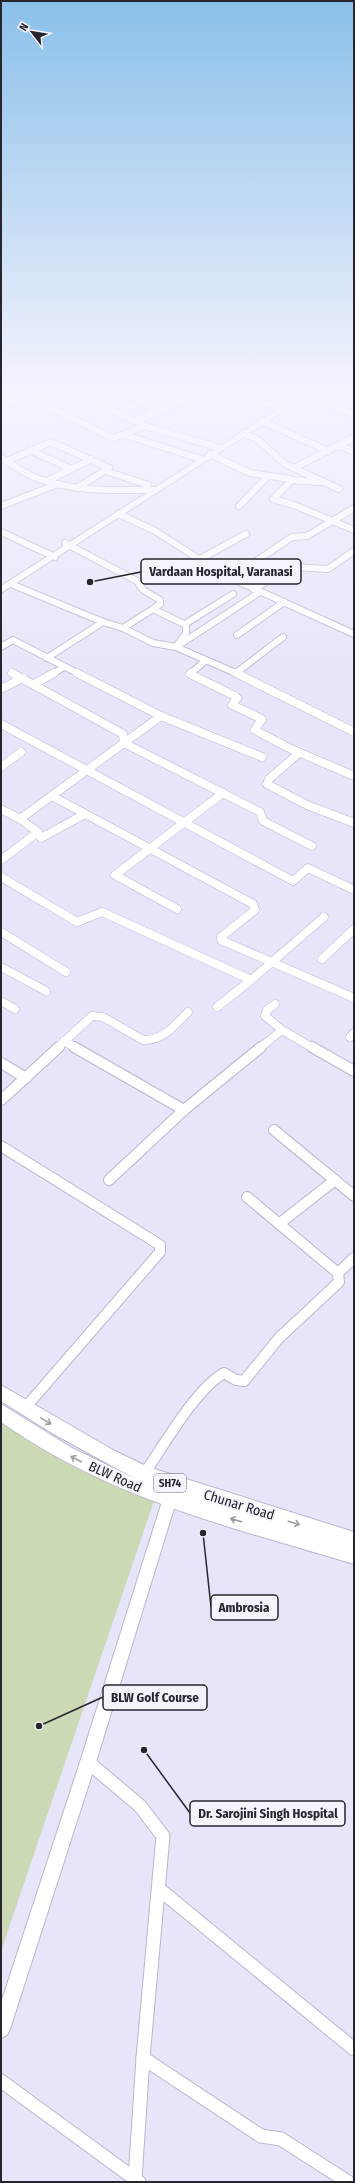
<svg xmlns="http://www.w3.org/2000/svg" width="355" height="2183" viewBox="0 0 355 2183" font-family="'Fira Sans Condensed',sans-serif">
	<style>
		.green { fill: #ccd9b5 }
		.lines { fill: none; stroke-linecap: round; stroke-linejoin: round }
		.minor-far3-casing { stroke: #bab7cc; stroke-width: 8 }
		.minor-far2-casing { stroke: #bab7cc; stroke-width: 9 }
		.minor-far1-casing { stroke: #bab7cc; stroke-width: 12 }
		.minor-casing { stroke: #bab7cc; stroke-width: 15 }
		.tertiary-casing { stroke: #bab7cc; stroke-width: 2 }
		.primary-casing { stroke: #bab7cc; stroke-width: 2 }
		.minor-far3 { stroke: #fff; stroke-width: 6 }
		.minor-far2 { stroke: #fff; stroke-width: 8 }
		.minor-far1 { stroke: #fff; stroke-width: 10 }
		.minor { stroke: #fff; stroke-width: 13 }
		.tertiary { fill: #fff; fill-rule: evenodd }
		.primary { fill: #fff; fill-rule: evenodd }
		.oneway { stroke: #9e9da1 }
		.labels { text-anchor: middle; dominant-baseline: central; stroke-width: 3.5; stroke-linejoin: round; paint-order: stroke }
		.shield { fill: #f5f4fd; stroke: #65646c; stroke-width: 1 }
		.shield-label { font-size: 11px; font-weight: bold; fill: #27262e }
		.near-street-label { font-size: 14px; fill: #27262e; stroke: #f5f4fd }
		.leader { fill: none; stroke: #27262e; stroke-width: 1.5 }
		.callout-dot { fill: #27262e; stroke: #f5f4fd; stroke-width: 1.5 }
		.callout { fill: #f5f4fd; stroke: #27262e; stroke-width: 1.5 }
		.callout-label { font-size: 13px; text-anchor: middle; font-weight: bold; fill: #27262e }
	</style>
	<rect width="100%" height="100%" fill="#e7e5fa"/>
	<path class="green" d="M1,1415L154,1501L1,1951Z"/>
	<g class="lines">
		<g class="minor-far3-casing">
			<g id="minor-far3">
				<path d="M70,389L145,426"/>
				<path d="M223,389L282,409"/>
				<path d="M350,391L325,403L354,415"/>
				<path d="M1,392L18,401"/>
				<path d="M1,407L11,402L72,389"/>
				<path d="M50,408L113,438L145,426L220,448"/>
				<path d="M157,411L139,401L163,389"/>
				<path d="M117,413L140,403"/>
				<path d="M135,421L210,389"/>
				<path d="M262,421L328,451"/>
				<path d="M243,433L257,439L285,464L339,489"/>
				<path d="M125,435L201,459"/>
				<path d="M354,438L339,445L354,452"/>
				<path d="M30,450L71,469"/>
				<path d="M210,454L250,473L290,479L291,481L273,499L294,505L354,530"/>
				<path d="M1,458C13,465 25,474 39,479C76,492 116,490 155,490"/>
				<path d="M7,461L51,442L109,468L77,488"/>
				<path d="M294,468L339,445"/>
				<path d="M106,471L148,485"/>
				<path d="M291,480L320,482"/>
				<path d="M47,481L91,459"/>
				<path d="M1,506L58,484"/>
				<path d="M239,506L268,476"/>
				<path d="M119,514L155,531L224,575L354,634"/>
				<path d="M1,532L55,557"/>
				<path d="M65,543L137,581L143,590L160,600V604L153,609L186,625V633L176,647L238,674"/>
				<path d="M200,559L246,534"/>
				<path d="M231,578L292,537L307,536L354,508"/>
				<path d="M11,584L103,622L123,628L153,643L176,647L260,592"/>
				<path d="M253,589L294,567L328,569L354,551"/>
				<path d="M185,624L233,594"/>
				<path d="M123,628L153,609"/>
				<path d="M237,635L284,602"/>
				<path d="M1,647L13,640L79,674"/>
				<path d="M47,658L103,622"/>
				<path d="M12,673L14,674"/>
				<path d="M236,673L283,637"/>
				<path d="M52,674L64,667"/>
				<path d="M190,674L205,661"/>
			</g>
		</g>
		<g class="minor-far2-casing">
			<g id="minor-far2">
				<path d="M12,673L123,734L124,743L260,812L263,821L312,846"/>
				<path d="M77,673L161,716L262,757"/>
				<path d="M191,673L190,674L235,696L237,698L232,705L262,719L255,730L291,749L354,776"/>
				<path d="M236,673L354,732"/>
				<path d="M34,684L54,673"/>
				<path d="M1,689L23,678"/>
				<path d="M1,724L293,881L308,868L354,890"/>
				<path d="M299,753L269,779L267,784L307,805L354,823"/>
				<path d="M1,767L21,752"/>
				<path d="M52,796L253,904L255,910L221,937V940L354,998"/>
				<path d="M1,809L20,819"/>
				<path d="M41,838L85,814"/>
				<path d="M1,860L38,832L20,819L161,716"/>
				<path d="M1,877L77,922L102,912L251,980L324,917"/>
				<path d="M177,909L115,875L223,793"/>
				<path d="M1,932L66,972"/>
				<path d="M322,959L354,929"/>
				<path d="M1,967L46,991"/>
				<path d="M1,1001L15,1009"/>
				<path d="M275,1004L267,1010L265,1016L282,1030"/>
				<path d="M217,1007L251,980"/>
				<path d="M350,1037L354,1033"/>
				<path d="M64,1041L76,1048"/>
				<path d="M57,1048L92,1016L103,1017L143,1040C163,1041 175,1025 188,1012"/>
				<path d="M260,1048L282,1030L313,1048"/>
			</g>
		</g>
		<g class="minor-far1-casing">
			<g id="minor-far1">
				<path d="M74,1047L184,1110"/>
				<path d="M312,1047L354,1071"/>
				<path d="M1,1063L26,1078"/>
				<path d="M1,1100L59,1047"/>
				<path d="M274,1130L354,1196"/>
				<path d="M1,1146L160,1245V1252L25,1408"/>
				<path d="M109,1180L184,1110L261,1047"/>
				<path d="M279,1224L335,1180"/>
				<path d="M338,1273L354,1258"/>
				<path d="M144,1474C165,1444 194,1391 224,1373L236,1380L244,1381L279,1338L339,1282L338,1273L247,1197"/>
			</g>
		</g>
		<g class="minor-casing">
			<g id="minor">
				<path d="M88,1762L140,1806L163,1836L143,2058L135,2179L139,2182"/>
				<path d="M159,1889L354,2049"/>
				<path d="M143,2058L261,2136L281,2139L348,2182"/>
				<path d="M1,2081L135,2179"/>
			</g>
		</g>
		<g class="tertiary-casing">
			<path id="tertiary" d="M172,1486L177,1487L179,1492L96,1762L10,2029L7,2035L1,2038V2003L80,1762L165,1492L167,1487Z"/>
		</g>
		<g class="primary-casing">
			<g id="primary">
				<path d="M309,389H318L1,593V586Z"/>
				<path d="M1,1385L113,1450L148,1467L354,1532V1564C227,1526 111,1499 1,1422V1404L72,1448L134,1478L52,1433L1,1401Z"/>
			</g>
		</g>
		<use href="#minor-far3" class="minor-far3"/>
		<use href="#minor-far2" class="minor-far2"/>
		<use href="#minor-far1" class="minor-far1"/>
		<use href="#minor" class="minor"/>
		<use href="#tertiary" class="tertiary"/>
		<use href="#primary" class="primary"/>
	</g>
	<defs><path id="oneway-shaft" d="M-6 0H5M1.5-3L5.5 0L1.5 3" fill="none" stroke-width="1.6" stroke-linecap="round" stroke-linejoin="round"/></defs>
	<g class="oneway">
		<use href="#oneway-shaft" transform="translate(46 1421) rotate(31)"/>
		<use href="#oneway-shaft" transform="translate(76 1459) rotate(-152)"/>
		<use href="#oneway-shaft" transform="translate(236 1520) rotate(-164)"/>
		<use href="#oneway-shaft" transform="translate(294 1523) rotate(17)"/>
	</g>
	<linearGradient id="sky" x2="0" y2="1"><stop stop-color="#8ac0ea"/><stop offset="0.56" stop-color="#f4f3fd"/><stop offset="1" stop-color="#f4f3fd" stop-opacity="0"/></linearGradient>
	<rect width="355" height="694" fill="url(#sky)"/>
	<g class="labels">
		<rect class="shield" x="154" y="1474" width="32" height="18" rx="3"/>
		<g class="shield-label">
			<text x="170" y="1483">SH74</text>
		</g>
		<g class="near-street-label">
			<text transform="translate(115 1477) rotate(24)">BLW Road</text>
			<text transform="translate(239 1505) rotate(17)">Chunar Road</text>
		</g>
	</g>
	<path class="leader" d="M90 582L141 572M203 1533L211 1607M39 1726L103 1697M144 1750L190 1813"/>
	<g class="callout-dot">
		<circle cx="90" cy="582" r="4"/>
		<circle cx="203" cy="1533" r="4"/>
		<circle cx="39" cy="1726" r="4"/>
		<circle cx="144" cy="1750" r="4"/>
	</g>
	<g class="callout">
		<rect x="141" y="559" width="160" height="25" rx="4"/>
		<rect x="211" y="1595" width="67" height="25" rx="4"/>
		<rect x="103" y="1685" width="104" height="25" rx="4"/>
		<rect x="190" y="1801" width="155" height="25" rx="4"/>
	</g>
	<g class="callout-label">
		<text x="221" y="576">Vardaan Hospital, Varanasi</text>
		<text x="244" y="1612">Ambrosia</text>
		<text x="155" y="1702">BLW Golf Course</text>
		<text x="268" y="1818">Dr. Sarojini Singh Hospital</text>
	</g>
	<rect width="355" height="2183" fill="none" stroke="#27262e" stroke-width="4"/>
	<g transform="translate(32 32) rotate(301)" stroke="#f5f4fd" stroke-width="3" paint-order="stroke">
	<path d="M0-3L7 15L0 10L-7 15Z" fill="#27262e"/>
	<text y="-6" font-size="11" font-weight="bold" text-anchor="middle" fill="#27262e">N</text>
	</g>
</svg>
